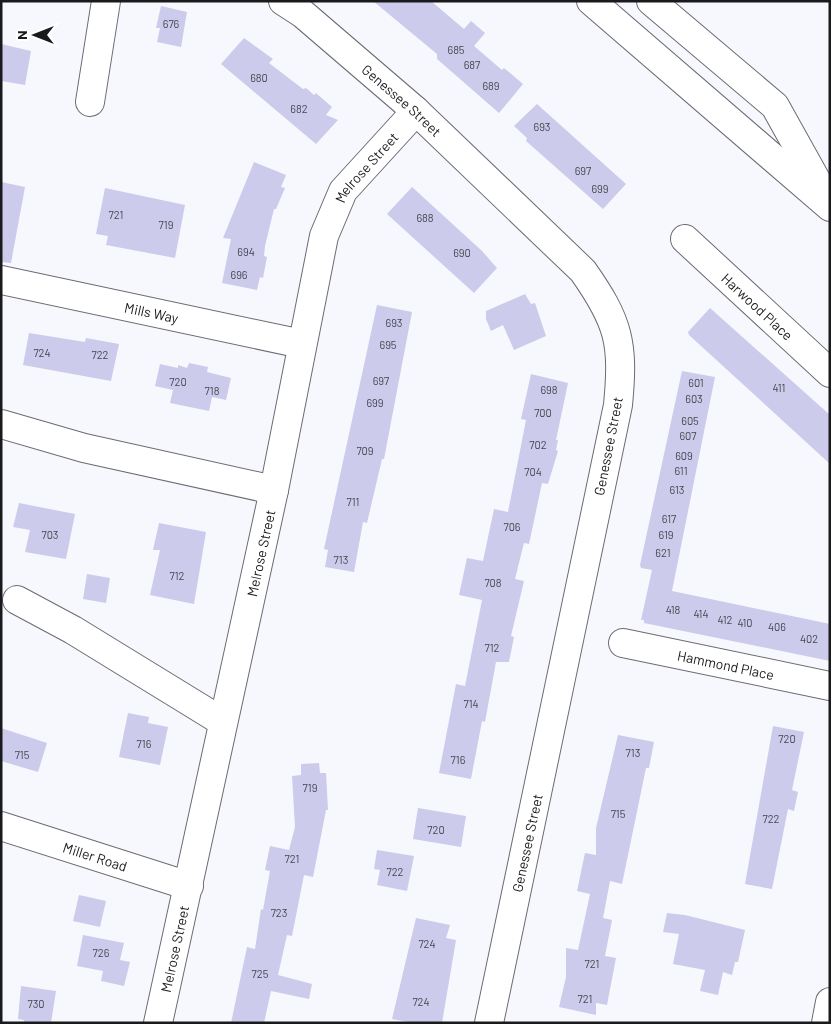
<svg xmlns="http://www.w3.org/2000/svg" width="831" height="1024" viewBox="0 0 831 1024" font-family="Barlow,sans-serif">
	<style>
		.building { fill: #cccbeb }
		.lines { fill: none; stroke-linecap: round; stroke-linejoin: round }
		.minor-casing { stroke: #6b6c73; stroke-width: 30 }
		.minor { stroke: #fff; stroke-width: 28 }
		.labels { text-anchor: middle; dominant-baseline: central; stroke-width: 4.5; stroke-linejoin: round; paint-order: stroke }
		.number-label { font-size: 11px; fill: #464650 }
		.street-label { font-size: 14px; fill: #1a1a1d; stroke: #fff }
	</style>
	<rect width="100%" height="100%" fill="#f6f8fe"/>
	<g class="building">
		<path d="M373,1H431L464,29L471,21L485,33L474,46L502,70L504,68L523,84L499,113L437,59V54Z"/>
		<path d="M161,6L187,12L181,47L157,42L160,28H156Z"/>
		<path d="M244,38L273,59L269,63L303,89L306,88L314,95L316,93L332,107L326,115L338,120L316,144L221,64Z"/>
		<path d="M1,44L31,51L25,85L1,81Z"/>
		<path d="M537,104L626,184L603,209L526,141L527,138L514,126Z"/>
		<path d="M254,162L286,175L281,187L285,188L276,209H274L265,246L264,256L267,257L263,278L260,277L257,290L222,283L231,239L223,238Z"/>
		<path d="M1,182L25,187L11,263L1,262Z"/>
		<path d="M412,187L482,251L497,268L474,293L387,214Z"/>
		<path d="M105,188L185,205L175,258L106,245L108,236L96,234Z"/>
		<path d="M525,294L531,304L535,303L546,336L514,350L503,325L491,331L486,319V311Z"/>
		<path d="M377,305L412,312L384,459H382L367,523L363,522L354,572L325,567L328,550L324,549Z"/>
		<path d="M710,308L830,415V464L689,335L688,332Z"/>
		<path d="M29,333L85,342L86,338L119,344L111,381L23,365Z"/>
		<path d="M189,363L208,367L207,372L231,378L226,400L212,397L209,411L170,403L173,390L155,386L160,364L178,368V365L187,368Z"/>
		<path d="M682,371L715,377L672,591L830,624V661L644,623V620H641L652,570L641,568L640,565Z"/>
		<path d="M531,374L568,383L556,440H558L556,450L558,451L548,484L542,483L529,544L524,543L515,579L524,581L511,636L514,637L509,662H496L485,722L482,721L471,779L439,773L456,684L465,686L482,600L459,595L467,558L483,561L494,509L508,512L526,420L521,419Z"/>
		<path d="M19,503L75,514L66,559L25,552L30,530L13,527Z"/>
		<path d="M159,523L206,532L194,604L150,595L160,550H153Z"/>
		<path d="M87,574L110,578L106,603L83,599Z"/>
		<path d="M128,713L149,717L148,723L168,727L160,765L119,757Z"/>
		<path d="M773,726L804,732L792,790L798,792L794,811L788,809L772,889L745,884Z"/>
		<path d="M1,728L47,743L38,772L1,761Z"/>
		<path d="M618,735L654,742L649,768H646L622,884L610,881L603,918L612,920L605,956L616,958L607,1005L596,1003V1015L559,1007L566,977V948L578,950L590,894L577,891L585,853L596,855V828Z"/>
		<path d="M319,763L320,773H326L328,810H326L313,877L304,875L292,936L287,935L278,975L312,984L309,999L271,991L264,1023H231L247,947L255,949L261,909L263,910L270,871L265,870L270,846L289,850L295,827L292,776L301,775V764Z"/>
		<path d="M418,808L466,816L461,847L413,839Z"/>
		<path d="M377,850L414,856L407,891L377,885L380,870L374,869Z"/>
		<path d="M79,895L106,901L100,927L73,921Z"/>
		<path d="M667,913L685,915L745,930L738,962H735L732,975L723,972L718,995L700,991L705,970L673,964L679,934L663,932Z"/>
		<path d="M416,918L450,925L446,938L456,940L442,1023H414L392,1019Z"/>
		<path d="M83,935L124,943L120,960L130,962L124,986L101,981L103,971L77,966Z"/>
		<path d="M21,986L56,991L51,1023H24V1020L18,1019Z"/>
	</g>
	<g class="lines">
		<g class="minor-casing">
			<g id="minor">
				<path id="s1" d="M283,1L303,14L416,111L583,271C619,322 624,343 618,405L489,1023"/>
				<path d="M591,1L830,207"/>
				<path d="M651,1L775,106L824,194"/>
				<path d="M90,102L106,1"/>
				<path id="s2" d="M685,239L830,373"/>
				<path id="s3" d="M1,280L302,344"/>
				<path d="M1,424L84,448L274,490"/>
				<path d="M17,600L73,630L223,722"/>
				<path id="s4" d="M623,643L830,686"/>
				<path id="s5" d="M1,826L189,886"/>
				<path id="s6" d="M158,1023L274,490L324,236L343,191L416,111"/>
				<path d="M826,1023L830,1002"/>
			</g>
		</g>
		<use href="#minor" class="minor"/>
	</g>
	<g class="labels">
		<g class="number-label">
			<text x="171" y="23">676</text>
			<text x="456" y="49">685</text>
			<text x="472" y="64">687</text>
			<text x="259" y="77">680</text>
			<text x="491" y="85">689</text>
			<text x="299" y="108">682</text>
			<text x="542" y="126">693</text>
			<text x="583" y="170">697</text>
			<text x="600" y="188">699</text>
			<text x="116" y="214">721</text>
			<text x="425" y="217">688</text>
			<text x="166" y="224">719</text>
			<text x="246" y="251">694</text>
			<text x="462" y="252">690</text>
			<text x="239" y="274">696</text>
			<text x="394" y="322">693</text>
			<text x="388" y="344">695</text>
			<text x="42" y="352">724</text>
			<text x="100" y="354">722</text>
			<text x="381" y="380">697</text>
			<text x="178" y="381">720</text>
			<text x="696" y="382">601</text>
			<text x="779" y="387">411</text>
			<text x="549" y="389">698</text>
			<text x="212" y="390">718</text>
			<text x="694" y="398">603</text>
			<text x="375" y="402">699</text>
			<text x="543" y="412">700</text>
			<text x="690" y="420">605</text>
			<text x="688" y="435">607</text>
			<text x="538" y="444">702</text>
			<text x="365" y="450">709</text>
			<text x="684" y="455">609</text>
			<text x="681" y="470">611</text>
			<text x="533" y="471">704</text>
			<text x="677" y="489">613</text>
			<text x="353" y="501">711</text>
			<text x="669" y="518">617</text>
			<text x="512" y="526">706</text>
			<text x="50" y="534">703</text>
			<text x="666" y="534">619</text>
			<text x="663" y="552">621</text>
			<text x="341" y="559">713</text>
			<text x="177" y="575">712</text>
			<text x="493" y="582">708</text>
			<text x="673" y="609">418</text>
			<text x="701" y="613">414</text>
			<text x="725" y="619">412</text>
			<text x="745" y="622">410</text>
			<text x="777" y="626">406</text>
			<text x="809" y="638">402</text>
			<text x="492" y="647">712</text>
			<text x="471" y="703">714</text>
			<text x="787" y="738">720</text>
			<text x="144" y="743">716</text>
			<text x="633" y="752">713</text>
			<text x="22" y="754">715</text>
			<text x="458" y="759">716</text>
			<text x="310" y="787">719</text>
			<text x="618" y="813">715</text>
			<text x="771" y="818">722</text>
			<text x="436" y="829">720</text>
			<text x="292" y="858">721</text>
			<text x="395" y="871">722</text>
			<text x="279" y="912">723</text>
			<text x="427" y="943">724</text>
			<text x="101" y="952">726</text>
			<text x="592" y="963">721</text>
			<text x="260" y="973">725</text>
			<text x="585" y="998">721</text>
			<text x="421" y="1001">724</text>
			<text x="36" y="1003">730</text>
		</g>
		<g class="street-label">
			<text stroke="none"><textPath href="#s1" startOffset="155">Genessee Street</textPath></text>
			<text stroke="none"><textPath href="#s6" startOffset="886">Melrose Street</textPath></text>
			<text stroke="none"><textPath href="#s2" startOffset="99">Harwood Place</textPath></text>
			<text stroke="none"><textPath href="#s3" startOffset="154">Mills Way</textPath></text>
			<text transform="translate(608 446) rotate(-79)">Genessee Street</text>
			<text stroke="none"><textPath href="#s6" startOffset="481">Melrose Street</textPath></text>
			<text stroke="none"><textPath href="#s4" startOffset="105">Hammond Place</textPath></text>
			<text transform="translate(527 843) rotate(-78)">Genessee Street</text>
			<text stroke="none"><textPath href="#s5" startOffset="99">Miller Road</textPath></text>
			<text stroke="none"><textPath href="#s6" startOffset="76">Melrose Street</textPath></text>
		</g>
	</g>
	<rect width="831" height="1024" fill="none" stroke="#1a1a1d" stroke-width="5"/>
	<g transform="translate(35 35) rotate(270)" stroke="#ffffff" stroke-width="4" paint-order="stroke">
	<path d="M0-4L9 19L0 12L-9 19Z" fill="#1a1a1d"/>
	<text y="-8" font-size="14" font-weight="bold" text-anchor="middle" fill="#1a1a1d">N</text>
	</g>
</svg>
